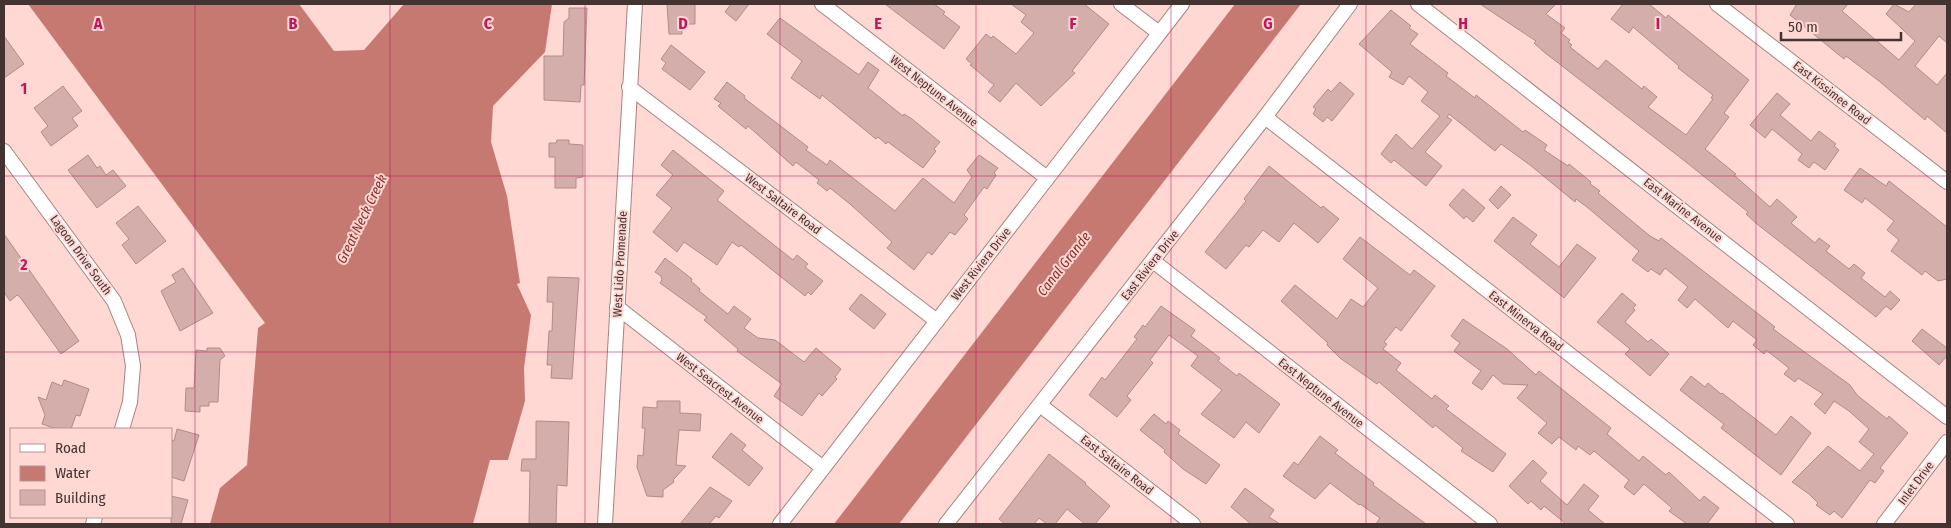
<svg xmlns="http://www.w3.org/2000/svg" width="1951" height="528" viewBox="0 0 1951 528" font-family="'Fira Sans Condensed',sans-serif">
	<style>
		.water { fill: #c67971 }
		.building { fill: #d4aeaa; stroke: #b08c88 }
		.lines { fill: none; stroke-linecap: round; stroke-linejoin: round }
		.minor-casing { stroke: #a7847f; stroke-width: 16 }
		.minor { stroke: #fff; stroke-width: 14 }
		.grid { fill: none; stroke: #c2185b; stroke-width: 1; stroke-opacity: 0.55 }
		.labels { text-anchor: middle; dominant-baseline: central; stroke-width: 4; stroke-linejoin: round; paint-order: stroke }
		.street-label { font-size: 12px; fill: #433432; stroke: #ffd7d3 }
		.water-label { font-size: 14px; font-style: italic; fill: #8b2e2a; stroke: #ffd7d3 }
		.grid-label { font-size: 16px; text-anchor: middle; font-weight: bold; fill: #c2185b; stroke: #ffd7d3; stroke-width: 4; stroke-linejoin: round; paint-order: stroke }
	</style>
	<rect width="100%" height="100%" fill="#ffd7d3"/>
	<g class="water">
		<path d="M28,4H299L334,51L364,50L404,4H552L545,52L493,106L491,142L507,196L520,283L517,284L531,315L524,368L525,401L508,460H490L473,524H210L220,488L247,465L258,328L265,323Z"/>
		<path d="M1235,4H1301L899,524H834Z"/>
	</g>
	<g class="building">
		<path d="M667,4H695V24H682V34H669Z"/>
		<path d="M731,4H749L736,21L725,12Z"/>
		<path d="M885,4H934L945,12L943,14L960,27L944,49Z"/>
		<path d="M1011,4H1084L1109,24L1072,71L1075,73L1041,106L1016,83L1000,102L988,92L994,85L970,65L972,64L966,59L986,34L991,38L993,36L1016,54L1034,33L1021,22L1026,15Z"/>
		<path d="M1480,4H1556L1546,14L1565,28L1561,33L1570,40L1568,42L1572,45L1570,47L1598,69L1606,60L1642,89L1644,86L1657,97L1648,107L1686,135L1713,99L1711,98L1713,95L1678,68L1679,66L1633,27L1629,33L1611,19L1623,4H1649L1666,18L1668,15L1749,80L1724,113L1729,117L1705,149L1736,174L1734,175L1770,207L1777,199L1797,217L1791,223L1815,243L1819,238L1830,246L1826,251L1849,269L1854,264L1865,273L1861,278L1885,297L1890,291L1900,300L1891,310L1886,306L1876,317L1757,224L1746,214L1748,212L1686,162L1544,52L1534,43L1536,41Z"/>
		<path d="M1797,4H1848L1842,11L1899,60L1915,41L1886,14L1894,4L1909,12L1916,4H1947V43L1939,36L1915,66L1937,85L1947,73V133L1927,116L1925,120L1879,81L1846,56L1844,59L1790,15Z"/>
		<path d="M569,8H587L584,85H581L580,102L544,100V56H563L564,22L569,18Z"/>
		<path d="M1391,10L1411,26L1409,28L1418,34L1410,44L1448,73L1446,76L1475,98L1476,95L1523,132L1525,130L1547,145L1544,150L1568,166L1569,164L1591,182L1590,184L1600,191L1598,193L1650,236L1659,241L1661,238L1775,327L1773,329L1850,385L1857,395L1887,419L1889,416L1908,433L1880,468L1884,471L1875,483L1870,480L1842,518L1834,511L1830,515L1816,505L1818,503L1809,494L1792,482L1828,446L1860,471L1874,454L1859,442L1869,429L1849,411L1834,401L1825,414L1814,404L1823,394L1798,378L1795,382L1784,374L1789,368L1766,350L1764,354L1753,345L1757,340L1733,321L1728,328L1695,299L1687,308L1678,300L1688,287L1665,268L1660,275L1651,269L1648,272L1632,260L1639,251L1587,207L1576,199L1575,202L1530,165L1501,144L1495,151L1449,114L1447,117L1452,120L1425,152L1442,166L1426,186L1394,160L1391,163L1381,154L1396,134L1412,149L1440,116L1421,101L1428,92L1409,76L1403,85L1389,77L1392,72L1359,44Z"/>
		<path d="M780,18L859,75L868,62L879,70L868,88L903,116L904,114L912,119L940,142L934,149L936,151L923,168L888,142L886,144L878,137L876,139L822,95L820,99L791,78L802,61L767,34Z"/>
		<path d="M4,36L24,64L4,78Z"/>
		<path d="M671,45L705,72L690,90L662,69L666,63L661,59Z"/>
		<path d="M727,82L745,96L744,98L808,147L806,150L827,165L830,160L895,211L923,178L954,203L972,177L967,170L979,155L998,168L994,173L996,175L987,189L984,187L964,215L968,219L955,235L950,232L932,255L928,252L914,270L887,248L892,242L850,204L830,188L827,191L817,183L819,180L796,162L793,166L748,126L746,129L718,106L721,103L714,99Z"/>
		<path d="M1340,82L1354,94L1332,121L1327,117L1323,122L1313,114L1316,109L1313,107L1328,89L1331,92Z"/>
		<path d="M63,86L82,111L72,118L78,126L51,146L41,132L48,126L34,108Z"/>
		<path d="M1777,93L1790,104L1780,115L1811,141L1819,131L1836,144L1834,146L1839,150L1825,170L1814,162L1809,168L1798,160L1802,154L1772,129L1765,138L1750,125Z"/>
		<path d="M557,140H569V144L583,145V177L576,178V188H555V157H549V143H556Z"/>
		<path d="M673,150L724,191L717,200L793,260L797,255L808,264L805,267L823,281L811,295L808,292L805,296L741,245L739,247L732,242L717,265L684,242L677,252L653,232L672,208L656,195L673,175L661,165Z"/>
		<path d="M88,155L97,168L100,166L106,175L113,170L126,186L97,208L68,170Z"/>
		<path d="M1269,166L1321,208L1323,206L1339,219L1318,243L1294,223L1279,242L1263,230L1249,247L1246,245L1226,269L1205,252L1246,201L1244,199Z"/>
		<path d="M1860,168L1886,186L1889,181L1947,227V279L1938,281L1925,271L1922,275L1891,251L1899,240L1887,230L1894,221L1865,198L1862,203L1844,190Z"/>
		<path d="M1501,186L1511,195L1498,209L1489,200Z"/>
		<path d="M1463,189L1485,208L1473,222L1466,216L1464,219L1449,205Z"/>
		<path d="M138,206L166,241L136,264L122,245L129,239L116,223Z"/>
		<path d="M1513,217L1537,235L1530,244L1559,267L1577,244L1596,258L1564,298L1494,241Z"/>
		<path d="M4,234L79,341L61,354L20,297L17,295L10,301L4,292Z"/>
		<path d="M1360,237L1410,275L1414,270L1435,286L1401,331L1396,327L1384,342L1387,344L1383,349L1401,363L1396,370L1432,399L1435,395L1449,406L1446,409L1506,454L1493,472L1461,451L1463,448L1435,425L1433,428L1379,382L1377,384L1340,358L1327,345L1328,343L1281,301L1295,285L1337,319L1351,299L1363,307L1378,288L1343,259Z"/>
		<path d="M665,258L692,279L691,281L700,289L699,291L728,314L734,306L751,319L744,328L758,338L775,340L804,362L816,348L841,369L835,377L837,379L822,396L819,393L802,416L774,396L782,384L737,351L738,349L704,320L707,317L660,283L662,280L661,276L655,272Z"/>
		<path d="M183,268L213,313L180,331L161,291L176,282L172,275Z"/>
		<path d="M548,277L579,278L572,379L551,378L552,365H547L549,331H552L553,302H547Z"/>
		<path d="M1622,293L1636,305L1633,308L1635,310L1625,322L1648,342L1651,339L1669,354L1650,376L1625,354L1630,349L1597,322Z"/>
		<path d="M861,294L886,314L874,329L849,309Z"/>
		<path d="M1161,306L1195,330L1191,336L1220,358L1218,361L1237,376L1239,373L1280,404L1259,433L1246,422L1234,438L1201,414L1222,390L1191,366L1198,356L1169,335L1150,360L1153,363L1127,396L1131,400L1117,417L1089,395L1102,377L1105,380L1137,339L1134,337L1143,325L1145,327Z"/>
		<path d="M1463,319L1507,349L1536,375L1539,371L1611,428L1607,434L1639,461L1643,456L1666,475L1669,472L1700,501L1704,496L1719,508L1707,524H1687L1669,511L1672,508L1644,484L1634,495L1624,487L1629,480L1594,451L1590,455L1578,446L1576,450L1559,437L1552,444L1538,433L1547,423L1517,398L1528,385L1503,384L1493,375L1482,390L1472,383L1481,371L1454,351L1460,343L1451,336Z"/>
		<path d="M1922,329L1947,348V356L1939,365L1912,341Z"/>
		<path d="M207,348H220L225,356L220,360L218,402H209V406H200V412L185,411L186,388H194L196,350L207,351Z"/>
		<path d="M1691,376L1705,387L1708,383L1721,394L1722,393L1776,435L1791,416L1811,433L1781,475L1721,428L1724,424L1680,390Z"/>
		<path d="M64,380L89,389L80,416L76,415L71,429H57L42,424L45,415L38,397L46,400L52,382L62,386Z"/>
		<path d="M657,401H680V413L701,414L700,431L679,430L676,465L686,466L673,480L674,482L663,490V497L647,496L637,467L638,455L643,456L645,428H642L643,407L657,408Z"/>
		<path d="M1154,414L1166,424L1168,421L1180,430L1178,434L1220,465L1206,484L1183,469L1164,452L1165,450L1140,430Z"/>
		<path d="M536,421L569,422L567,486L557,485L556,524H529L530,471H521L522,459H536Z"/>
		<path d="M177,429L199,435L184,481L171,477V440L174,441Z"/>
		<path d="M731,433L746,445L742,450L763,468L749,486L712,457Z"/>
		<path d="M1320,436L1338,450L1335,453L1374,483L1373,485L1426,524H1376L1380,518L1360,504L1359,505L1330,483L1315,499L1283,476L1294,462L1298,465Z"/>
		<path d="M1049,454L1086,483L1085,484L1110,506L1095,524H1085L1067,509L1055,524H1047L1039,518L1034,524H1005L999,519Z"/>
		<path d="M1533,460L1547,473L1540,481L1567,505L1584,484L1599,496L1588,510L1605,524H1566L1544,506L1541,510L1531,501L1528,504L1509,486Z"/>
		<path d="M710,487L732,501L719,518L716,516L709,524H680Z"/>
		<path d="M1245,488L1274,510L1269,517L1280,524H1251L1231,507Z"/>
		<path d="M171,496L188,500L181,524H171Z"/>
	</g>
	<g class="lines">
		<g class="minor-casing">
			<g id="minor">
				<path d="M822,4L1047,178"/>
				<path d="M1121,4L1159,33"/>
				<path d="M1418,4L1947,417"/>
				<path d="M1717,4L1947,182"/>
				<path d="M629,87L937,321"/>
				<path d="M1265,117L1787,524"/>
				<path d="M4,151L114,301L128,335L133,366L130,402L122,429"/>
				<path d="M1153,261L1490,524"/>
				<path d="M617,307L823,468"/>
				<path d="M1040,405L1193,524"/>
				<path d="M93,524L95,517"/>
				<path d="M605,524L635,4"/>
				<path d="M780,524L1182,4"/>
				<path d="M946,524L1265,117L1350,4"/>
				<path d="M1884,524L1947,442"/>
			</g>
		</g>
		<use href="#minor" class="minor"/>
	</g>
	<path class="grid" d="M195,4V524M390,4V524M585,4V524M780,4V524M976,4V524M1171,4V524M1366,4V524M1561,4V524M1756,4V524M4,176H1947M4,352H1947"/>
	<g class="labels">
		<g class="street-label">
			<text transform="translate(934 91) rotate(38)">West Neptune Avenue</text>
			<text transform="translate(1832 93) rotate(38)">East Kissimee Road</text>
			<text transform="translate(783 204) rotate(37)">West Saltaire Road</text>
			<text transform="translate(1683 210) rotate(38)">East Marine Avenue</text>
			<text transform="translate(81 255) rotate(54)">Lagoon Drive South</text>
			<text transform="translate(620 264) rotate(-87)">West Lido Promenade</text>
			<text transform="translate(981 264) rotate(-52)">West Riviera Drive</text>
			<text transform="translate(1150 265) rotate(-52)">East Riviera Drive</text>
			<text transform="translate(1526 321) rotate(38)">East Minerva Road</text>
			<text transform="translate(720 388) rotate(38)">West Seacrest Avenue</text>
			<text transform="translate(1321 393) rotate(38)">East Neptune Avenue</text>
			<text transform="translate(1117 465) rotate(38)">East Saltaire Road</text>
			<text transform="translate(1916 483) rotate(-53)">Inlet Drive</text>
		</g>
		<g class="water-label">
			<text transform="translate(362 219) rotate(-64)">Great Neck Creek</text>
			<text transform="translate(1064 264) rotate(-52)">Canal Grande</text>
		</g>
	</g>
	<g class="grid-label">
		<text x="98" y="29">A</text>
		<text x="293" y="29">B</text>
		<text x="488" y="29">C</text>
		<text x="683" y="29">D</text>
		<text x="878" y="29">E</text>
		<text x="1073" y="29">F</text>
		<text x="1268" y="29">G</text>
		<text x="1463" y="29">H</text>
		<text x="1658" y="29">I</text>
		<text x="24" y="94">1</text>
		<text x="24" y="270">2</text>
	</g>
	<rect width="1951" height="528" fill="none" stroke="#433432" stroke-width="10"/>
	<rect x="10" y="428" width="162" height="90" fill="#ffd7d3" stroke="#b49693"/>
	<rect x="20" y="444" width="25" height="8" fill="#ffffff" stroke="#b49693"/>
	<text x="55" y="453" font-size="15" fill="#433432">Road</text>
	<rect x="20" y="466" width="25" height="15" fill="#c67971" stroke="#b49693"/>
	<text x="55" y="478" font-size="15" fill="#433432">Water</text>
	<rect x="20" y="490" width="25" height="15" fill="#d4aeaa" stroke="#b49693"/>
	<text x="55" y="503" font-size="15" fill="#433432">Building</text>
	<path d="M1781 32v8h120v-8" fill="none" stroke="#433432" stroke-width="2.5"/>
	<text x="1788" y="32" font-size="15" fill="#433432" stroke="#ffd7d3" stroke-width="4" paint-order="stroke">50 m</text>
</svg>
